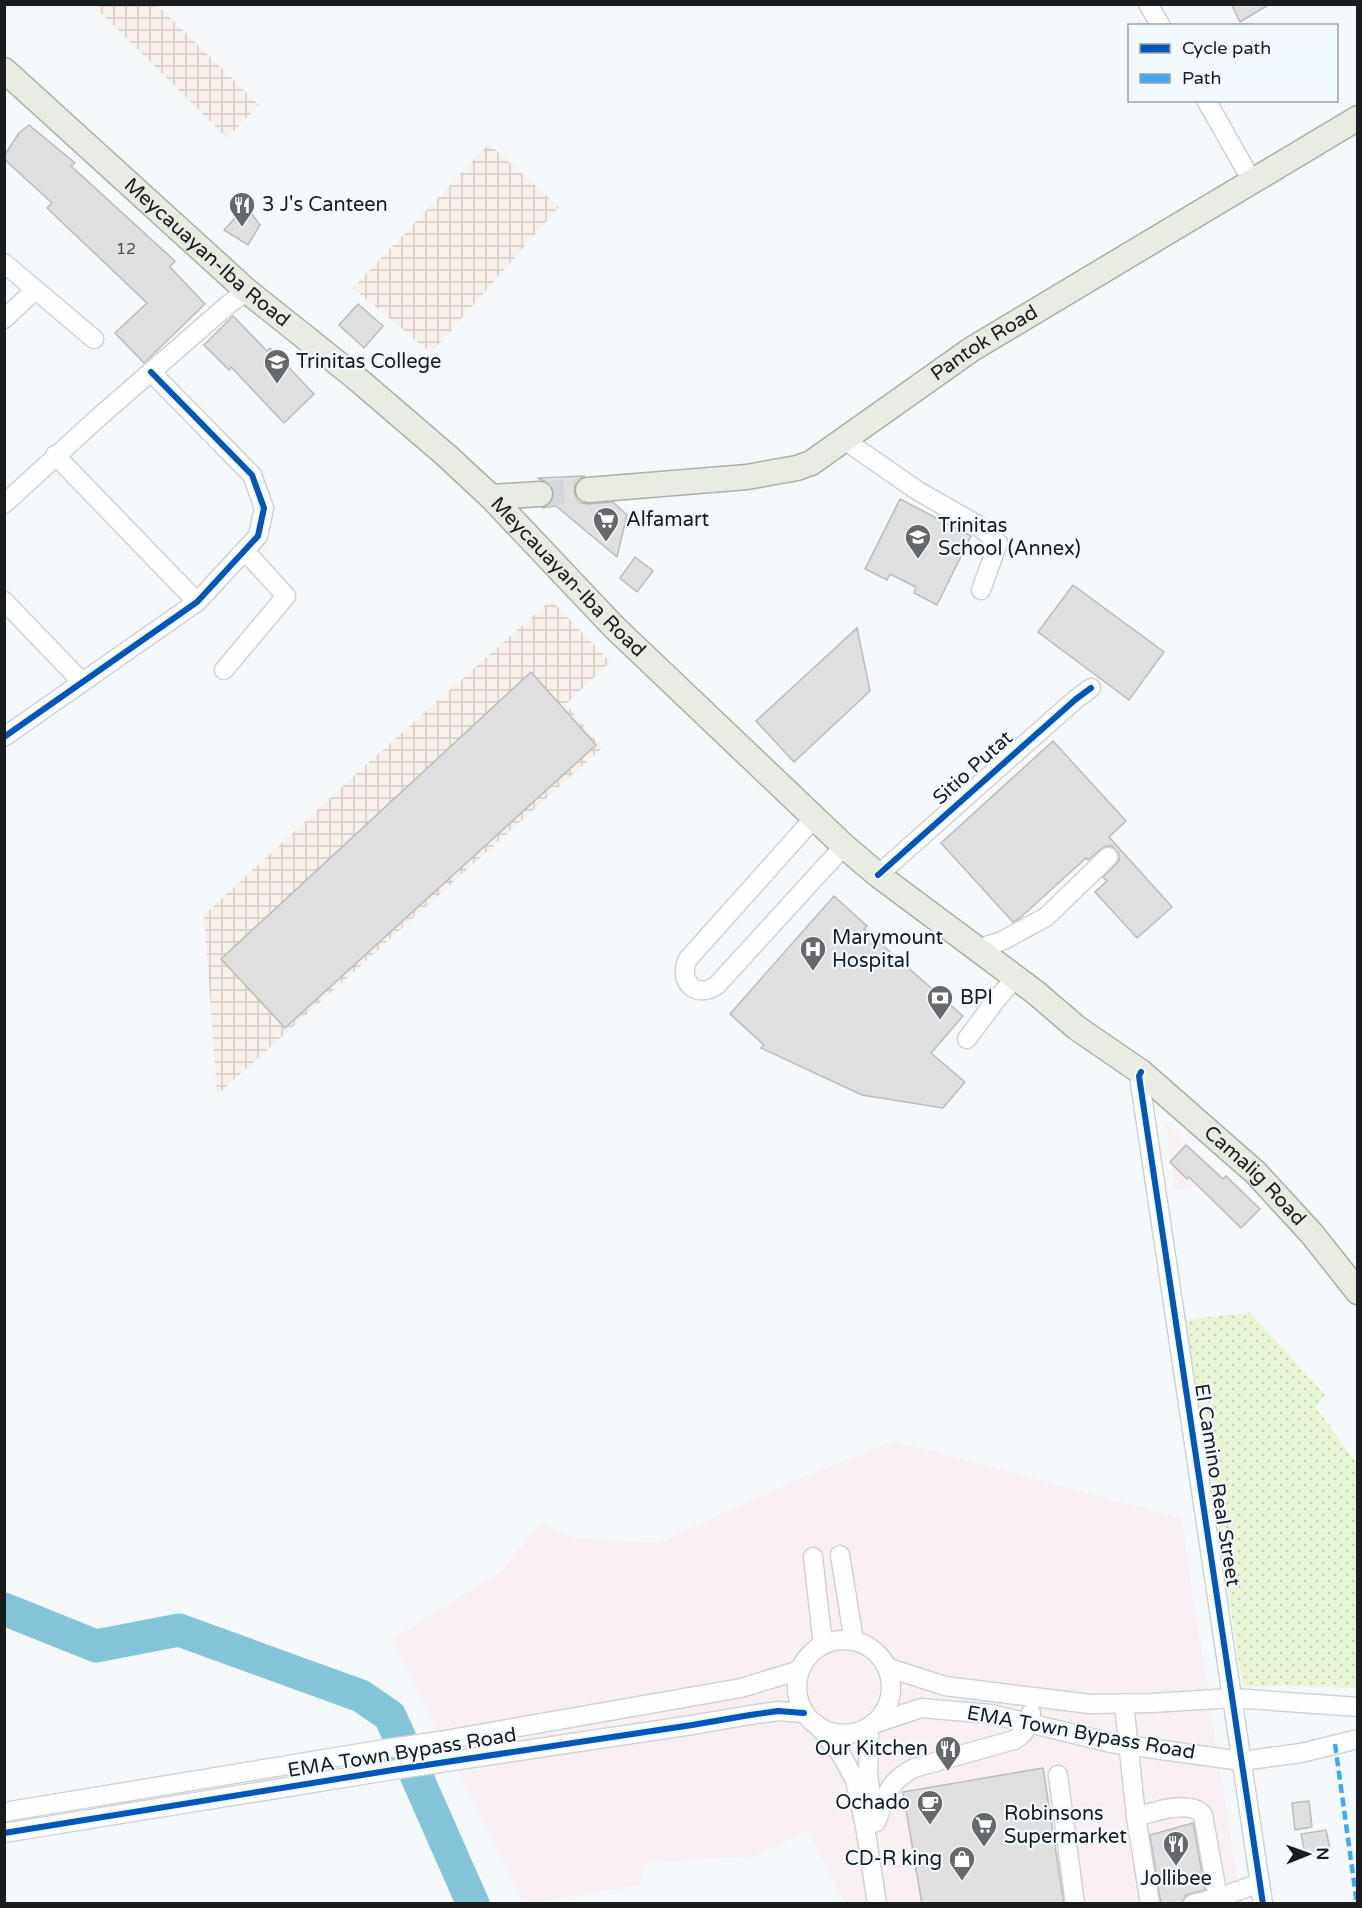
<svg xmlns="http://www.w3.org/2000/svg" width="1362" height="1908" viewBox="0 0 1362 1908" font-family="'Varela Round',sans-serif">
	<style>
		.commercial { fill: #f9f0f4 }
		.industrial { fill: url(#industrial-grid) }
		.grass { fill: url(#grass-dots) }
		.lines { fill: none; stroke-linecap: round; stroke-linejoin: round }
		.river { stroke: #85c5da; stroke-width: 33 }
		.building { fill: #e0e0e0; stroke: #bbbcbc; stroke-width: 1.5 }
		.major-tunnel { stroke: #d4d8db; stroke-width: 24; stroke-dasharray: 24 12; stroke-linecap: butt }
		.minor-casing { stroke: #d0d3d6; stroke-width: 21 }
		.major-casing { stroke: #a9b1a3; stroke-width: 27 }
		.minor { stroke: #fefeff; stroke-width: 18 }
		.major { stroke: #e8ece3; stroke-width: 24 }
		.quiet { stroke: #3fa9f5; stroke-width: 4.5; stroke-dasharray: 9 4.5; stroke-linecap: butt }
		.cycleway-casing { stroke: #f2f9ff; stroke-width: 10 }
		.cycleway { stroke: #0057b8; stroke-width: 6 }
		.labels { text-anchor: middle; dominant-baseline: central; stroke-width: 4.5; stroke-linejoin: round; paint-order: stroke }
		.number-label { font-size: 16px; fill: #4b4d4f }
		.poi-label { font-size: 20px; fill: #191c1f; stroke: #f2f9ff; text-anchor: start }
		.street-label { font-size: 20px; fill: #191c1f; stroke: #f2f9ff }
	</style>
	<defs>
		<pattern id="industrial-grid" width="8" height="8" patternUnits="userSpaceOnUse" patternTransform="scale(1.5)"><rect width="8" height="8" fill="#f8f1e9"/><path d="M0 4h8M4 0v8" fill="none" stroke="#d4cec7"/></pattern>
		<pattern id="grass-dots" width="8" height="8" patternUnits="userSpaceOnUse" patternTransform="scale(1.5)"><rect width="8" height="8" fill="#e8f6d5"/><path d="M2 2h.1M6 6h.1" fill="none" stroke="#c6d2b6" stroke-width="1.8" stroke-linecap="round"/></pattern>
	</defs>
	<rect width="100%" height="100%" fill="#f5f9fc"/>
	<g class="commercial">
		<path d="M1166,1124L1222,1175L1212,1185L1175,1190Z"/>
		<path d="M894,1441L1181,1518L1241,1903H845L808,1831L755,1856L645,1863L640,1885L537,1903H524L392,1639L501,1572L540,1523L575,1538L659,1543L801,1478Z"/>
	</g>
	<g class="industrial">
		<path d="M100,4L157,5L259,105L227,138L96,8Z"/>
		<path d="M489,144L559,207L431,353L353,288Z"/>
		<path d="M551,600L610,662L566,704L602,748L217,1095L204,915L369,762Z"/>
	</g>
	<path class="grass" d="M1250,1312L1325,1395L1316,1407L1357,1464V1688L1287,1686L1243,1687L1185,1320Z"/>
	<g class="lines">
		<path class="river" d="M4,1609L96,1646L179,1630L361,1696L390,1716L473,1904"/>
	</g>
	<g class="building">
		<path d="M1231,4H1270L1240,22Z"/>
		<path d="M29,125L75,163L71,166L175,261L170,267L205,304L144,363L115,333L147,303L47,208L52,203L4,159V156L19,133Z"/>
		<path d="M246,206L260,225L248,245L224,230Z"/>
		<path d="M358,304L383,326L364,348L339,325Z"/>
		<path d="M233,316L267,351L270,348L314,394L284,423L231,367L229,370L204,345Z"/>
		<path d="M585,476L579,479L575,484L574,492L577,499L581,503L589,504L613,502L627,515L617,557L556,506L542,508L552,501L554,493L551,486L547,482L537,478Z"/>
		<path d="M900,499L971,536L937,605L914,593L916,587L890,574L887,580L865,569Z"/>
		<path d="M635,557L653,571L637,592L620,578Z"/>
		<path d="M1073,585L1164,652L1129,700L1038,632Z"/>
		<path d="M857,628L870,691L794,762L756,721Z"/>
		<path d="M531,672L596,745L285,1028L221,959Z"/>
		<path d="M1053,741L1126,821L1109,837L1172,907L1137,938L1095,892L1107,881L1103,877L1119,861V854L1112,846H1106L1101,849L1088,860L1086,858L1019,919L1013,922L941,843Z"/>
		<path d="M834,896L867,926L864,929L963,1016L931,1053L965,1082L943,1108L862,1095L761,1048L764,1045L730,1014Z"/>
		<path d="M1186,1145L1223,1179L1226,1176L1260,1209L1241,1228L1189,1177L1187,1179L1170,1162Z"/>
		<path d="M1043,1768L1064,1904H922L903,1792Z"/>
		<path d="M1309,1801L1312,1827L1295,1830L1292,1803Z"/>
		<path d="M1193,1823L1205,1890L1186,1895L1182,1903L1161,1904L1150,1835Z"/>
		<path d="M1326,1830L1330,1849L1305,1854L1301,1834Z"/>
	</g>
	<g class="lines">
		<path class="major-tunnel" d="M540,494L588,490"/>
		<g class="minor-casing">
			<g id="minor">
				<path d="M1148,4L1161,26"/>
				<path d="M1206,100L1252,181"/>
				<path d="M4,263L94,339"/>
				<path d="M4,319L35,290"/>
				<path d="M843,439L918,491L976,524L998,543L981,590"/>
				<path d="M55,455L197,602"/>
				<path d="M4,504L99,417L229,304L247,291"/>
				<path d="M4,601L82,682"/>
				<path d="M224,670L286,596L245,551"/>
				<path d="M4,737L197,602L258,536L264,508L252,475L151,372"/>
				<path d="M814,818L688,959C677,981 696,1000 717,985L844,846"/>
				<path d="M878,875L1076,699L1091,688"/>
				<path d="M976,949L1002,941L1046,917L1108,857"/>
				<path d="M967,1039L996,1000L1015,978"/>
				<path d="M1141,1072L1139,1076L1263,1904"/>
				<path d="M840,1555L854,1641"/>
				<path d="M813,1557L823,1645"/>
				<circle cx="844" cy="1687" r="47"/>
				<path d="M886,1667L945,1686L1090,1704L1151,1703L1233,1698L1358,1707"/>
				<path d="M1124,1703L1136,1817C1153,1812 1191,1799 1203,1815L1218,1898L1260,1883"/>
				<path d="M876,1723L921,1708L991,1714L1111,1743L1242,1761L1301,1753L1358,1739"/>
				<path d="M869,1728L868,1777L874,1810"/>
				<path d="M821,1729L842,1756L855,1780L865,1826L877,1904"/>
				<path d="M1058,1775L1075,1904"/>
				<path d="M4,1812L391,1748L439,1741L741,1688L800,1670"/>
				<path d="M1136,1817L1150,1904"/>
				<path d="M865,1826L876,1822C887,1795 887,1782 914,1768L1014,1740C1025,1734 1029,1726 1031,1713"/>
				<path d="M4,1833L393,1770L692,1725L750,1715L778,1711L804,1713"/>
				<path d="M1193,1904L1218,1898"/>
			</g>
		</g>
		<g class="major-casing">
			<g id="major">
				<path id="s1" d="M4,70L247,291L355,377L447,456L491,497L614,627L844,846L878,875L1035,992L1077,1028L1141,1072L1256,1173L1312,1234L1358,1292"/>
				<path id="s2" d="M588,490L747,477L797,468L811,463L972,349L1358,118"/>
				<path d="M491,497L540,494"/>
			</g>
		</g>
		<use href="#minor" class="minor"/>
		<use href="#major" class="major"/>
		<path class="quiet" d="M1335,1744L1357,1904"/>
		<g class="cycleway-casing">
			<g id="cycleway">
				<path d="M4,737L197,602L258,536L264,508L252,475L151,372"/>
				<path d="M878,875L1076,699L1091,688"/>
				<path d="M1141,1072L1139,1076L1263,1904"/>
				<path d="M4,1833L393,1770L692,1725L750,1715L778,1711L804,1713"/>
			</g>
		</g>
		<use href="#cycleway" class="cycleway"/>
	</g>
	<defs>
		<g id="restaurant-pin" transform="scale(1.35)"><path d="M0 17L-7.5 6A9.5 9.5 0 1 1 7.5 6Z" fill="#66696c" stroke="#f2f9ff"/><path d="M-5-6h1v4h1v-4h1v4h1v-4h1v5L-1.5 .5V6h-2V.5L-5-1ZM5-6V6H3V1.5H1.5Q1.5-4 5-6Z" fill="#fff"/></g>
		<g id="school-pin" transform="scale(1.35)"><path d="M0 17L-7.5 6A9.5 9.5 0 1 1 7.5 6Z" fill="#66696c" stroke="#f2f9ff"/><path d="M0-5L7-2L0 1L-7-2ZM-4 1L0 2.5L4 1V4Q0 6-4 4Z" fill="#fff"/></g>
		<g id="supermarket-pin" transform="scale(1.35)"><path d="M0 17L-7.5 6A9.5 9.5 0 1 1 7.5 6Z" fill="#66696c" stroke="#f2f9ff"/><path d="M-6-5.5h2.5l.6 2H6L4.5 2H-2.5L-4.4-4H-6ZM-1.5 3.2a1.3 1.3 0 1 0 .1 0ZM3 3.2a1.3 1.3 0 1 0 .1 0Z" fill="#fff"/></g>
		<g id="hospital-pin" transform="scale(1.35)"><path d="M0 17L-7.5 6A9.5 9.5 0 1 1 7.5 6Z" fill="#66696c" stroke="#f2f9ff"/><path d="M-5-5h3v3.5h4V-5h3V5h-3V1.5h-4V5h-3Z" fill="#fff"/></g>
		<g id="bank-pin" transform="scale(1.35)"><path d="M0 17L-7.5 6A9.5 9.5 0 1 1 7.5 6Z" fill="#66696c" stroke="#f2f9ff"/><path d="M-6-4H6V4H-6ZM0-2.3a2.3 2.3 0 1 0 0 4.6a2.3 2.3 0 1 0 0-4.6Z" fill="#fff"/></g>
		<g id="cafe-pin" transform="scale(1.35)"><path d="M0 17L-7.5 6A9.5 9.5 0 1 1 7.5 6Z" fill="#66696c" stroke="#f2f9ff"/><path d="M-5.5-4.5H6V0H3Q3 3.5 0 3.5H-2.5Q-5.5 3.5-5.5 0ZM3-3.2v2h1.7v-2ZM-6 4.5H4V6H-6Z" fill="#fff"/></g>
		<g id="shop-pin" transform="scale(1.35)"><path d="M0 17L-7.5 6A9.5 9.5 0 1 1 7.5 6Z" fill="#66696c" stroke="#f2f9ff"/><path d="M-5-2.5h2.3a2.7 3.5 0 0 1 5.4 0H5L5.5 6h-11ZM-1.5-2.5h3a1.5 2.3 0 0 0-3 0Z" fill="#fff"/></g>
	</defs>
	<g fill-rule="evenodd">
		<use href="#restaurant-pin" x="242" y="205"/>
		<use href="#school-pin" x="277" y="362"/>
		<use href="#supermarket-pin" x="606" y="520"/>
		<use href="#school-pin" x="918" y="537"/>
		<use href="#hospital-pin" x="813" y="949"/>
		<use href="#bank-pin" x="940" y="998"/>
		<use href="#restaurant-pin" x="948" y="1749"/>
		<use href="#cafe-pin" x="930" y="1803"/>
		<use href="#supermarket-pin" x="984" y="1825"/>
		<use href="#restaurant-pin" x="1176" y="1844"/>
		<use href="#shop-pin" x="962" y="1859"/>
	</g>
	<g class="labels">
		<g class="number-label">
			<text x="126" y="249">12</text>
		</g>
		<g class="poi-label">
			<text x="262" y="205">3 J's Canteen</text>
			<text x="296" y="362">Trinitas College</text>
			<text x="626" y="520">Alfamart</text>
			<text x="938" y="526">Trinitas<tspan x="938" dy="23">School (Annex)</tspan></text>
			<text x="832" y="938">Marymount<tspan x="832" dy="23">Hospital</tspan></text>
			<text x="960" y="998">BPI</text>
			<text x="928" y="1749" text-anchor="end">Our Kitchen</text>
			<text x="910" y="1803" text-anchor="end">Ochado</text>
			<text x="1004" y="1814">Robinsons<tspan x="1004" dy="23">Supermarket</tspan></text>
			<text x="942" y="1859" text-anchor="end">CD-R king</text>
			<text x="1176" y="1879" text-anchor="middle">Jollibee</text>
		</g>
		<g class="street-label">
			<text stroke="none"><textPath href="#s1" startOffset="273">Meycauayan-Iba Road</textPath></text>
			<text stroke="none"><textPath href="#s2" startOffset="436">Pantok Road</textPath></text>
			<text stroke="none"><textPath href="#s1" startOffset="759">Meycauayan-Iba Road</textPath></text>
			<text transform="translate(973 768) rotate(-42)">Sitio Putat</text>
			<text stroke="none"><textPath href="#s1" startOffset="1672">Camalig Road</textPath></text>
			<text transform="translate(1217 1485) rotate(81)">El Camino Real Street</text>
			<text transform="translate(1081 1733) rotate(10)">EMA Town Bypass Road</text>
			<text transform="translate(402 1753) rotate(-9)">EMA Town Bypass Road</text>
		</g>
	</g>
	<rect width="1362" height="1908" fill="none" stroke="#191c1f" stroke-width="12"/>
	<rect x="1128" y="24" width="210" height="78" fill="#f2f9ff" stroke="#9ba1a5" stroke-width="1.5"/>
	<rect x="1140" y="44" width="30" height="9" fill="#0057b8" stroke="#9ba1a5" stroke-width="1.5"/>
	<text x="1182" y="54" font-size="18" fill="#191c1f">Cycle path</text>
	<rect x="1140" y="74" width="30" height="9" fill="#3fa9f5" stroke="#9ba1a5" stroke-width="1.5"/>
	<text x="1182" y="84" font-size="18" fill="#191c1f">Path</text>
	<g transform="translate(1308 1854) rotate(89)" stroke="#f2f9ff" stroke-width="4.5" paint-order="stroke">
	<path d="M0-4.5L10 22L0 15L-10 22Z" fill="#191c1f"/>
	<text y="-9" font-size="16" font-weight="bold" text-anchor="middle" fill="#191c1f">N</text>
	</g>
</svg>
